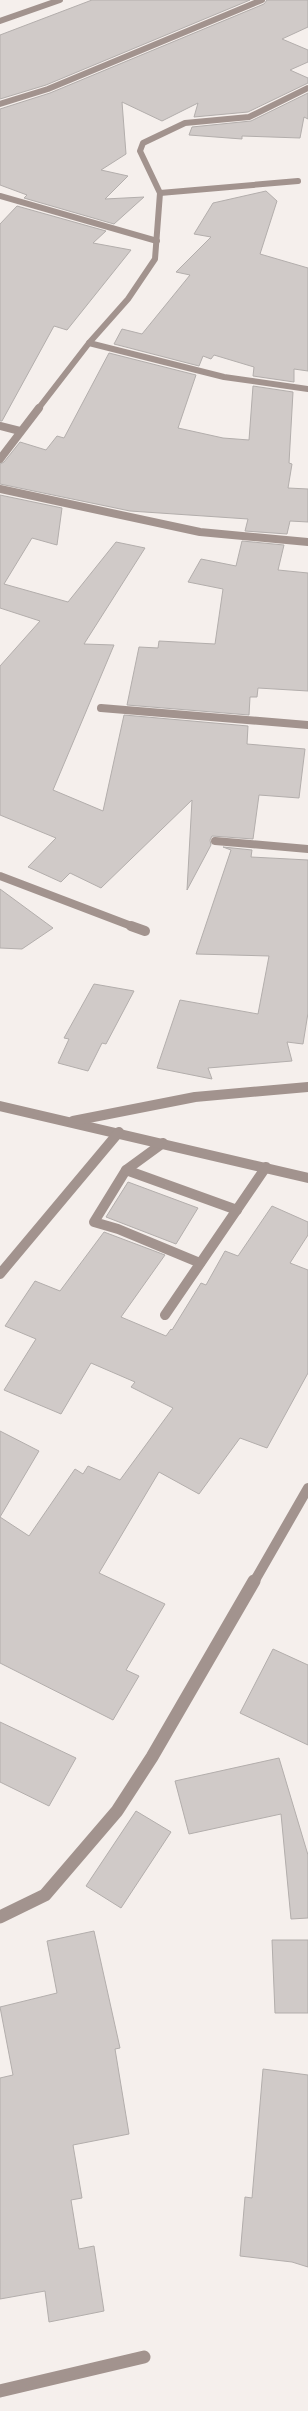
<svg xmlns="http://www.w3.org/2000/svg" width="308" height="2411" viewBox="0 0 308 2411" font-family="Lato,sans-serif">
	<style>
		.building { fill: #d0cac8; stroke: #b3aeac }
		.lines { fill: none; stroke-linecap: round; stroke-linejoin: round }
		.lane-far2 { stroke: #a2938e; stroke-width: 8 }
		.lane-far1 { stroke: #a2938e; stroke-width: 10 }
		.lane { stroke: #a2938e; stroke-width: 13 }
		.street-far3 { stroke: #a2938e; stroke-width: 6 }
		.street-far2 { stroke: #a2938e; stroke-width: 8 }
		.street-far1 { stroke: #a2938e; stroke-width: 10 }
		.street { stroke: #a2938e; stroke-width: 13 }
	</style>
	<rect width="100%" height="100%" fill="#f5efec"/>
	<g class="building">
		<path d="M92,0H250L46,85L0,99V35Z"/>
		<path d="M267,0H308V27L282,39L308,50V62L290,70L308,78V83L248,112L194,117L198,103L162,121L122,102L126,154L101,170L128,176L105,199L144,197L114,224L24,198L27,195L0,185V109L50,93L264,4Z"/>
		<path d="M308,93V119L304,117L300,138L242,136V139L189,135L192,127L251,121Z"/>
		<path d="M266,191L277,201L260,254L308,268V371L294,369V382L253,376L254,367L214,355L211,359L203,356L199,366L114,344L122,329L142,334L190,275L176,272L211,237L194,234L213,203Z"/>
		<path d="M17,206L106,231L93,243L131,250L67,330L54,326L2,421H0V224Z"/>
		<path d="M109,353L196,375L178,428L223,438L249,440L253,386L293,392L289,463L292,464L288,488L308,489V522L290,521L287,534L245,531L248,519L130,511L0,484V464L4,462L20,442L46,450L57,436L64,438Z"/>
		<path d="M0,495L62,508L57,545L32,538L4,584L68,602L116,542L145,548L84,644L114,645L53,790L103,811L124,715L248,726L247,744L305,749L299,798L259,795L253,839L212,836L210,840L211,845L187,890L192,800L101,888L70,873L61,882L28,867L56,838L0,815V666L40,621L0,608Z"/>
		<path d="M242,541L284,545L278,570L308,573V691L258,688L257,697H250L249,715L127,705L139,647L158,648L159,641L215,644L223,589L188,582L201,559L236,566Z"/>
		<path d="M223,847L252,850L251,857L308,860V1013L303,1044L287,1042L292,1061L208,1068L212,1079L157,1068L180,1000L258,1014L269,956L196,954L231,850Z"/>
		<path d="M0,889L53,928L22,949L0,948Z"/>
		<path d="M94,984L134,991L106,1044L102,1043L88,1071L58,1063L69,1039L64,1038Z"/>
		<path d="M128,1182L198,1208L176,1244L106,1217Z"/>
		<path d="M272,1206L308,1222V1235L290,1263L308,1270V1373L267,1448L240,1438L199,1494L159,1472L99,1573L165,1604L126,1670L139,1676L113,1720L0,1663V1517L29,1536L75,1469L83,1474L88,1466L120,1480L173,1408L131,1387L135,1382L91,1363L61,1414L4,1390L36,1339L5,1326L35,1281L60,1291L104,1232L165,1255L121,1317L166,1336L171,1329L172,1330L201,1283L206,1285L225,1251L238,1256Z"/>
		<path d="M0,1431L39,1451L0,1517Z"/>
		<path d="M273,1649L308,1665V1745L240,1713Z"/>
		<path d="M0,1722L76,1758L49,1806L0,1782Z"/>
		<path d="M279,1758L308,1855V1918L291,1919L281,1814L189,1834L175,1781Z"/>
		<path d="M136,1811L171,1832L121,1908L86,1886Z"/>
		<path d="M94,1931L120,2048L115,2049L129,2134L73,2145L82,2198L71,2200L79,2249L94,2246L104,2311L49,2322L45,2291L0,2299V2078L13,2075L0,2007L57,1993L47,1941Z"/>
		<path d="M272,1940H308V2013H275Z"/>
		<path d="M263,2069L308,2075V2267L292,2262L240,2256L245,2197L252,2198Z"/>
	</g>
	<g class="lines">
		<g class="lane-far2">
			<path d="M101,708L308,725"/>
			<path d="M215,841L308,849"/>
		</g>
		<g class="lane-far1">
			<path d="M163,1143L126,1170L94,1222L118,1229L200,1263"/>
			<path d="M126,1170L237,1210"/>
			<path d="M165,1315L266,1167"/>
		</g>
		<path class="lane" d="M0,2391L144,2357"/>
		<g class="street-far3">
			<path d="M0,21L60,0"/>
			<path d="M0,104L48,89L262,0"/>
			<path d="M160,193L298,181"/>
			<path d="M0,196L157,241"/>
			<path d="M89,343L224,377L308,389"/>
			<path d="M38,409L89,343L128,299L155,259L160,193L140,151L143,143L185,123L249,117L308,88"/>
		</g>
		<g class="street-far2">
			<path d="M0,426L20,431"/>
			<path d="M0,459L39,408"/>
			<path d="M0,489L200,532L308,542"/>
			<path d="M0,876L134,927"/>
		</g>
		<g class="street-far1">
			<path d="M131,926L145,931"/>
			<path d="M0,1106L308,1178"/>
			<path d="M73,1121L195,1097L308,1087"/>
			<path d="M0,1274L119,1132"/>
			<path d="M254,1582L308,1488"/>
		</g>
		<path class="street" d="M0,1917L45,1895L117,1811L152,1757L254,1581"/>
	</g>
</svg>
